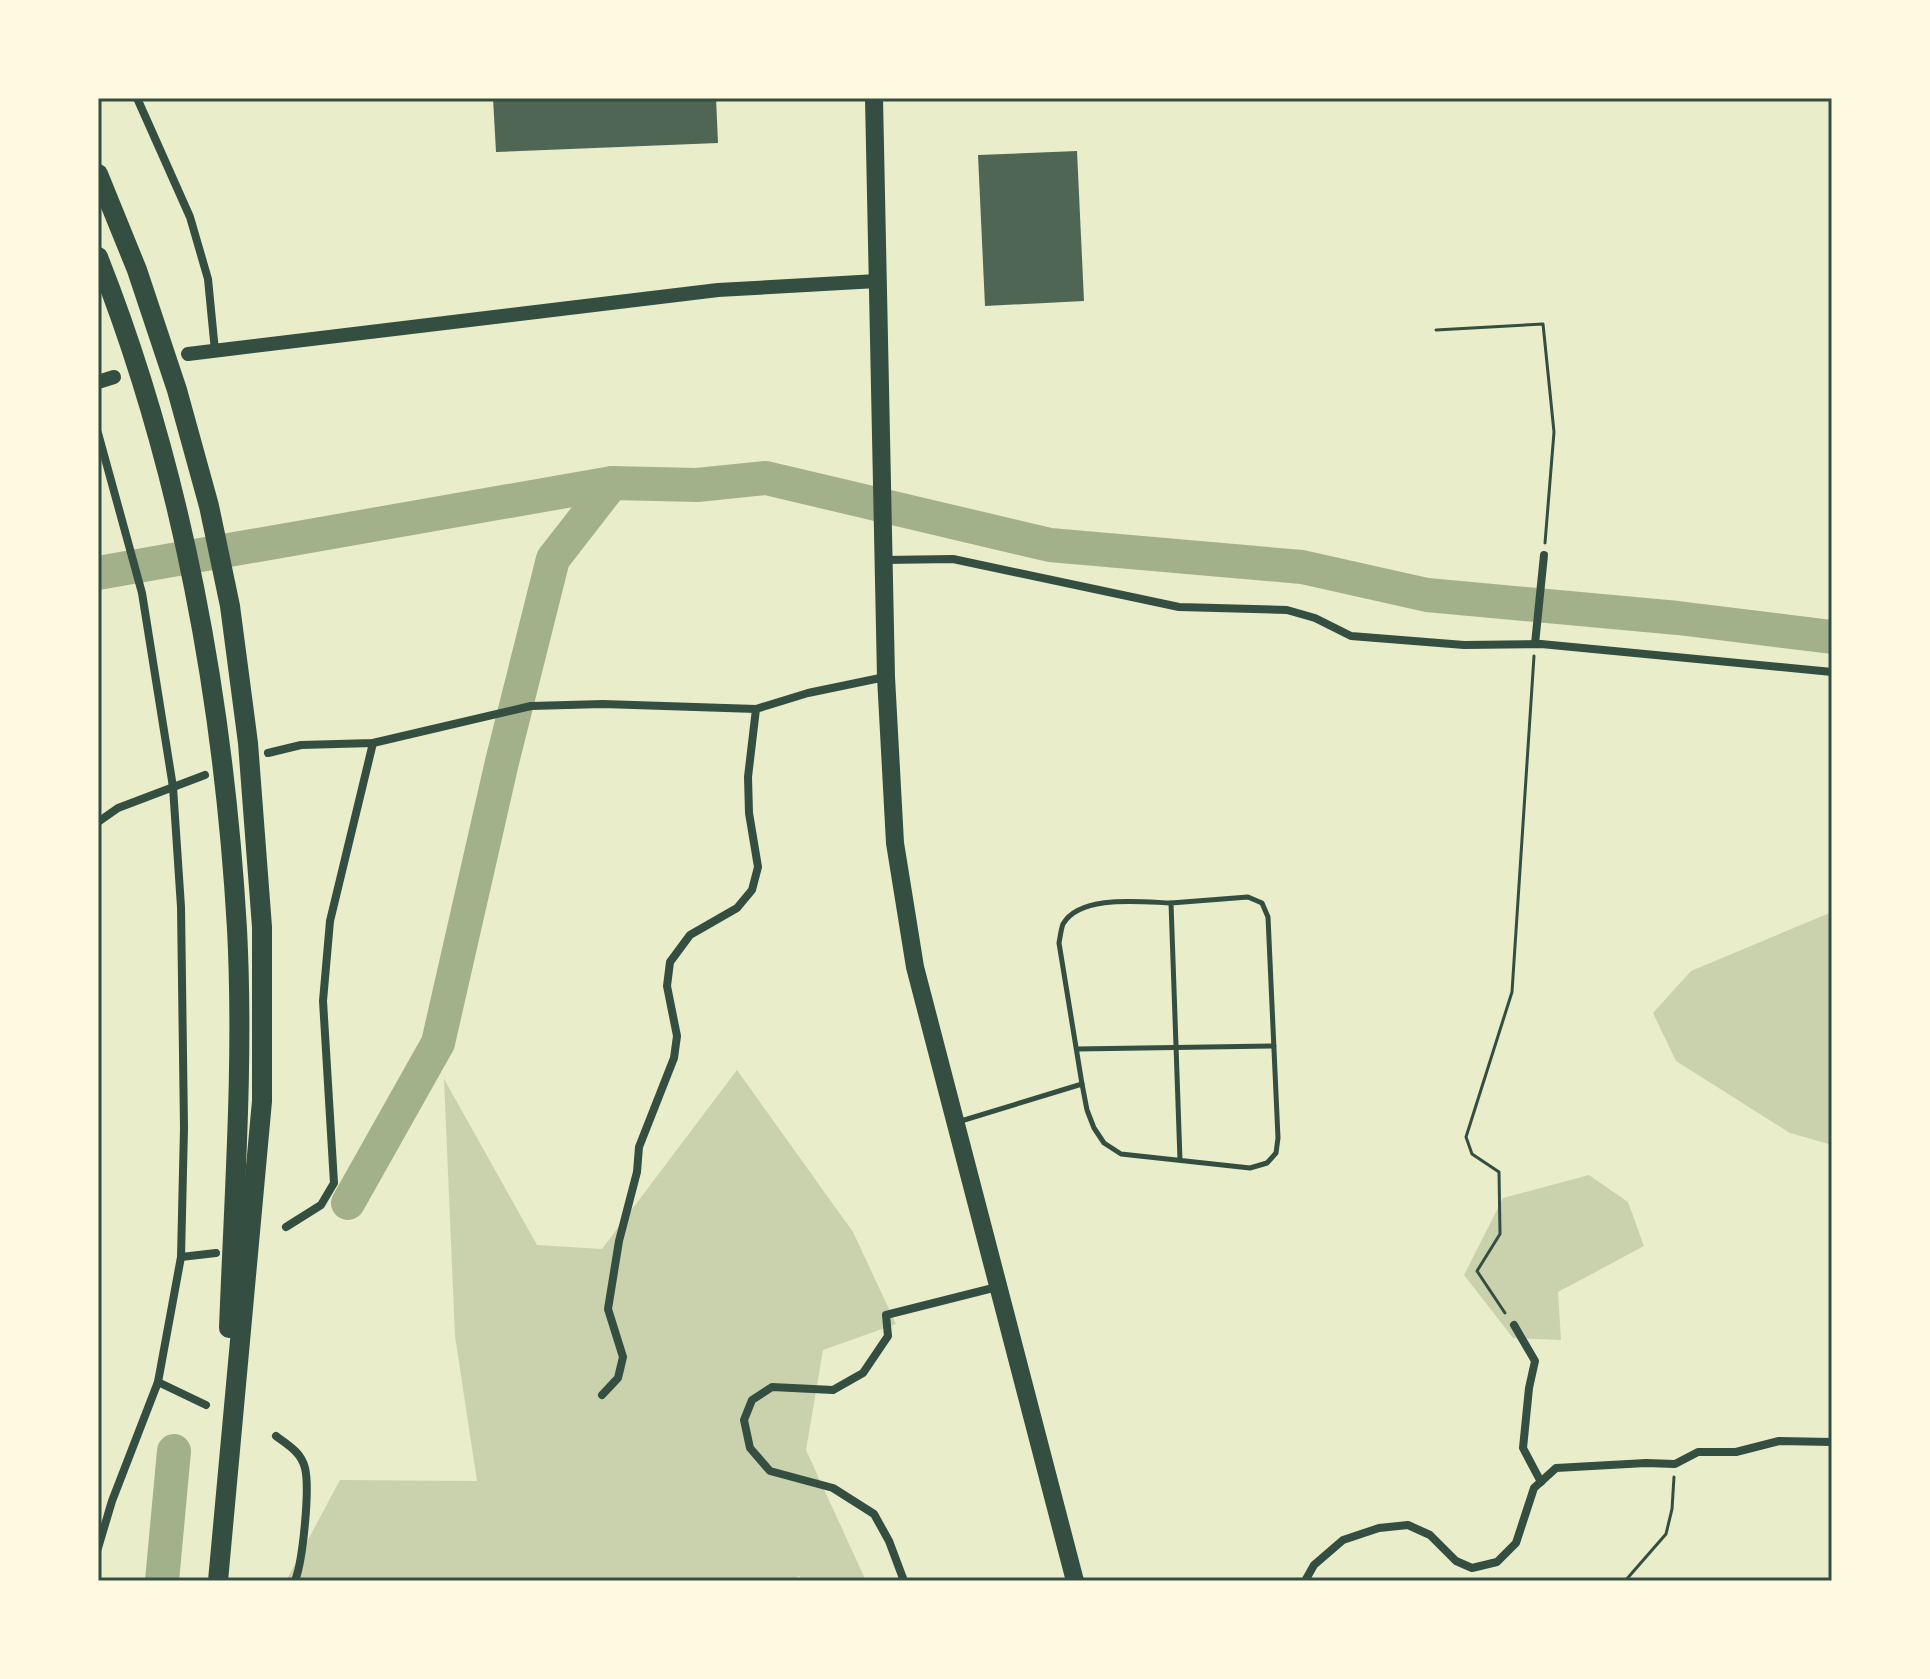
<svg xmlns="http://www.w3.org/2000/svg" width="1930" height="1679" viewBox="0 0 1930 1679" font-family="'DM Sans',sans-serif">
	<style>
		.green { fill: #cad2ad }
		.lines { fill: none; stroke-linecap: round; stroke-linejoin: round }
		.river { stroke: #a3b18a; stroke-width: 34 }
		.building { fill: #4f6655 }
		.path { stroke: #344e41; stroke-width: 3 }
		.service { stroke: #344e41; stroke-width: 5 }
		.minor { stroke: #344e41; stroke-width: 8 }
		.tertiary { stroke: #344e41; stroke-width: 14 }
		.trunk { stroke: #344e41; stroke-width: 18 }
		.motorway { stroke: #344e41; stroke-width: 20 }
		.neatline { fill: none; stroke: #344e41; stroke-width: 3 }
	</style>
	<rect width="100%" height="100%" fill="#e9edc9"/>
	<g class="green">
		<path d="M1832,912V1145L1790,1133L1676,1061L1653,1013L1691,971Z"/>
		<path d="M737,1070L853,1232L896,1324L823,1350L806,1450L866,1581H805L799,1576L792,1581H286L340,1480L477,1481L455,1336L444,1079L537,1245L602,1249Z"/>
		<path d="M1589,1175L1628,1202L1644,1246L1558,1292L1561,1340L1513,1338L1464,1275L1503,1198Z"/>
	</g>
	<g class="lines">
		<g class="river">
			<path d="M98,573L612,483L697,485L766,478L1050,545L1302,567L1427,595L1678,618L1832,637"/>
			<path d="M348,1203L438,1043L502,762L553,559L612,483"/>
			<path d="M162,1581L174,1451"/>
		</g>
	</g>
	<g class="building">
		<path d="M493,98H716L718,143L496,152Z"/>
		<path d="M1077,151L1084,301L985,306L978,155Z"/>
	</g>
	<g class="lines">
		<g class="path">
			<path d="M1436,330L1543,324L1554,432L1545,543"/>
			<path d="M1505,1313L1477,1271L1500,1234L1499,1172L1472,1154L1466,1137L1512,992L1534,656"/>
			<path d="M1625,1581L1666,1534L1672,1509L1674,1477"/>
		</g>
		<g class="service">
			<path d="M1077,1049L1274,1046"/>
			<path d="M1082,1084L1087,1110L1094,1128L1104,1143L1121,1154L1250,1168L1267,1163L1276,1153L1278,1138L1268,917L1262,903L1248,897L1171,903L1180,1160"/>
			<path d="M961,1121L1082,1084L1059,943C1060,938 1061,929 1063,924C1080,894 1142,902 1171,903"/>
		</g>
		<g class="minor">
			<path d="M137,98L190,217L208,279L215,351"/>
			<path d="M98,433L142,593L173,787L181,907L184,1128L181,1257"/>
			<path d="M884,560L953,559L1179,607L1287,610L1315,618L1351,636L1464,645L1541,644L1832,672"/>
			<path d="M1535,644L1544,555"/>
			<path d="M268,753L301,745L373,743L531,706L603,704L756,709L808,693L885,677"/>
			<path d="M98,822L118,808L205,775"/>
			<path d="M286,1227L321,1205L334,1183L323,1001L330,921L373,743"/>
			<path d="M1514,1325L1535,1361L1529,1388L1523,1448L1541,1482"/>
			<path d="M158,1382L206,1405"/>
			<path d="M602,1395L618,1378L623,1357L608,1309L619,1241L637,1172L639,1147L674,1058L677,1036L667,986L670,962L690,935L737,908L752,890L758,867L749,813L748,777L756,709"/>
			<path d="M276,1436C288,1445 301,1452 305,1468C310,1489 303,1560 295,1581"/>
			<path d="M98,1548L112,1501L158,1382L181,1257L216,1253"/>
			<path d="M904,1581L889,1541L874,1514L833,1488L770,1471L750,1448L744,1420L752,1400L772,1387L833,1390L863,1373L888,1336L886,1315L997,1287"/>
			<path d="M1305,1581L1314,1565L1343,1540L1379,1528L1408,1525L1430,1535L1456,1561L1472,1568L1497,1562L1516,1543L1534,1488L1556,1468L1646,1463L1675,1464L1698,1452H1736L1779,1441L1832,1442"/>
		</g>
		<g class="tertiary">
			<path d="M188,354L718,290L877,281"/>
			<path d="M98,382L114,377"/>
		</g>
		<path class="trunk" d="M874,98L886,677L895,843L915,967L1075,1581"/>
		<g class="motorway">
			<path d="M98,174L137,270L177,390L209,506L230,606L248,743L262,927V1101L218,1581"/>
			<path d="M98,257C182,469 224,703 237,929C244,1062 234,1196 229,1328"/>
		</g>
	</g>
	<rect width="1930" height="1679" fill="none" stroke="#fefae0" stroke-width="200"/>
	<rect x="100" y="100" width="1730" height="1479" class="neatline"/>
</svg>
